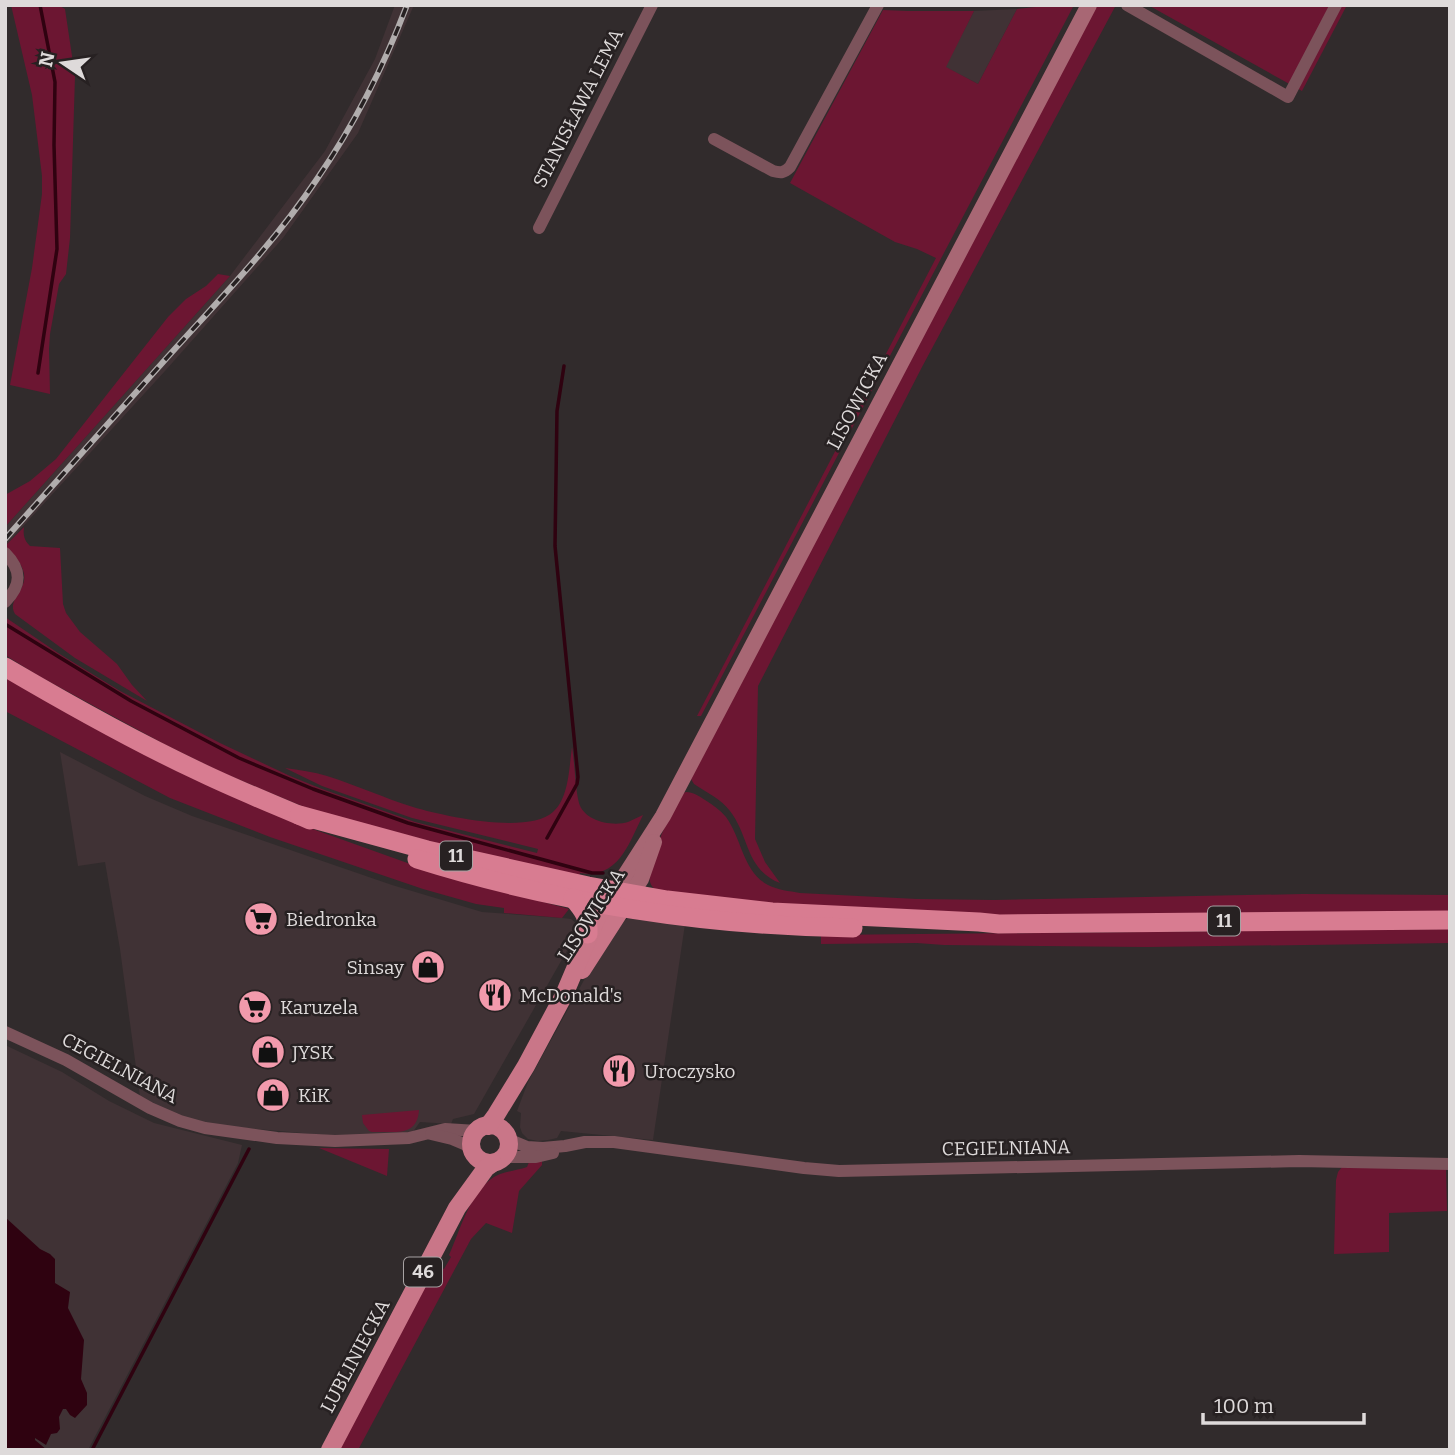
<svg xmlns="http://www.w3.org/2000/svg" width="1455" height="1455" viewBox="0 0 1455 1455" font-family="Bitter,serif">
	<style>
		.built { fill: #403235 }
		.green { fill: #6c1632 }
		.water { fill: #2f0210 }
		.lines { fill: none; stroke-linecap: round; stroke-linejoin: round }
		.stream { stroke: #2f0210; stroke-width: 3.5 }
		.minor { stroke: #7c535b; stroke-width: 12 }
		.secondary { stroke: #a86774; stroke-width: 16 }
		.primary { stroke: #c97688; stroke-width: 18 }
		.trunk { stroke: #d87c91; stroke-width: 19 }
		.rail-casing { stroke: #b1adad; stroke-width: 6 }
		.rail { stroke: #272122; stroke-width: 3.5; stroke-dasharray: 10; stroke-linecap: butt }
		.labels { text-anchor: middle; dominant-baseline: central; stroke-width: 5; stroke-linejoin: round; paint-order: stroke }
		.shield { fill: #272122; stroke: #a7a2a3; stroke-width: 2 }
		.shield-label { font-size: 18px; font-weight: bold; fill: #dedada }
		.street-label { font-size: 19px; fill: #dedada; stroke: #272122 }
		.poi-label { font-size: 19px; fill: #dedada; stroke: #272122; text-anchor: start }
	</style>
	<rect width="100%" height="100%" fill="#312b2c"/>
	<g class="built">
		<path d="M395,5H414L358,133L283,238L165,371L5,546V527L230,276L325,151L375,59Z"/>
		<path d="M1017,9L978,84L945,67L974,11Z"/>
		<path d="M60,752L145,796L192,816L392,885L482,912L562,918L571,919L577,924V933L474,1114L453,1119L451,1124L420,1122L412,1133L336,1136L210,1125L168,1112L140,1097L120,949L105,862L78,866Z"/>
		<path d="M628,918L685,924L653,1140L561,1131L557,1138L548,1140L538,1141L528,1139L522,1133L520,1127L521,1113L517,1111L528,1082L594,962L618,926Z"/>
		<path d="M5,1045L62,1072L109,1101L154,1123L242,1145L238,1163L88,1450H5Z"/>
	</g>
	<g class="green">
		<path d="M11,5H58L65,9L75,76L70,238L66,274L59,284L50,334L49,349L50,394L10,385L32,268L42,194V176L32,95Z"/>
		<path d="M1054,5H1074L701,716H697L936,258L917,249L895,242L790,183L883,10L908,11H974L946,67L978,84L1017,9Z"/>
		<path d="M1097,5H1116L922,367L758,686L755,839L765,862L780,883C745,869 750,837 730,811C721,799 706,792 694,784L691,779L692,774Z"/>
		<path d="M1148,5H1347L1302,91Z"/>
		<path d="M218,274L230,276L5,527V495L30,481L56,459L168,317L186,299L206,286Z"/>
		<path d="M24,527C23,535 24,540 30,546L60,548L63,604L66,613L80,632L117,664L132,685L147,701L75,658L15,614C6,598 30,590 23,570C20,561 12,554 5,546Z"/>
		<path d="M5,617L58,653L120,691L220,743L290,776L322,789L415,822L537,853L538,849L412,818L322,786L285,768C299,770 314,772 327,776C356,785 384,798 413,807C443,816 528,835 553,812C569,798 569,768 572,747C575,765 575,787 579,803C584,821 612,827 628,822C633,820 638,817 643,815C629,843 619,879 580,873L578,881L309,809L221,772L164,744L37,675L5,655Z"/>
		<path d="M5,678L307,827L427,870L569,909L562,918L504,913V908L476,904L423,889L270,837L170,798L5,711Z"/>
		<path d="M686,792C693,792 699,796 705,800C713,805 720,810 726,817C742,839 743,872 768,885C778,890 789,891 800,893L917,899L994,900L1303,894L1450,895V911L933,916L735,901L656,891C654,888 651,886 650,882C645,863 672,812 681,794Z"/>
		<path d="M1450,929V943L1147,947L944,945L917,943L821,944V935Z"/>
		<path d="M419,1110C417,1138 394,1131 372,1132L369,1131L363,1123L362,1115Z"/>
		<path d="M319,1148L389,1149L387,1176Z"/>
		<path d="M542,1159V1165L519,1191L512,1233L486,1223L471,1239L358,1450H337L413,1304L437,1270L439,1271L442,1268L444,1269L451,1257L449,1255C461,1229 471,1186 500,1174C509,1171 518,1170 527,1167L529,1162Z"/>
		<path d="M1342,1167L1446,1168L1447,1211L1389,1213V1252L1334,1254L1336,1180L1338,1172Z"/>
	</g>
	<path class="water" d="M5,1217L40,1249L50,1254L55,1259V1283L70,1292L68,1308L84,1340L81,1379L87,1393V1405L75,1418L70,1415L66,1409H63L59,1417L60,1429L57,1433L51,1434L46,1445L35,1438V1440L47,1450H5Z"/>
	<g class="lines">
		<g class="stream">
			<path d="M38,373L57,249L54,145L55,82L40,5"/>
			<path d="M5,624L131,701L239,758L313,789L408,823L592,873H603"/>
			<path d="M547,838L577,784L578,777L555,546L557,411L564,366"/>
			<path d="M92,1450L249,1149"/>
		</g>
		<g class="minor">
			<path d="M1127,5L1288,97L1336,5"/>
			<path d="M714,139L773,171C781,173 784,173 790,167L878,5"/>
			<path d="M539,228L652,5"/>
			<path d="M5,553C22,570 22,585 5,602"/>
			<path d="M5,1032L66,1060L150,1108L180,1121L205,1128L277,1138L335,1141L409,1138L445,1129L477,1131"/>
			<path d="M431,1134L452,1139L471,1147"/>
			<path d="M508,1139L527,1147L543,1148L565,1146L585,1142H614L804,1168L839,1171L1299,1161L1450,1164"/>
			<path d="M504,1157H536L553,1153"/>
		</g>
		<g class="secondary">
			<path d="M615,891L663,816L1089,5"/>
			<path d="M631,894L641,879L654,842"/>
		</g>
		<g class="primary">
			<path d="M582,970L629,897"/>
			<circle cx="490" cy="1144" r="19"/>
			<path d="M488,1126L496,1115L526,1066L564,995L598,915L613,894"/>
			<path d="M330,1450L457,1208L486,1168L493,1163"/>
		</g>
		<g class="trunk">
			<path d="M5,667C68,704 132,740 198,771C235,789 273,804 310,820"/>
			<path d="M299,815L427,850L588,886L667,900L772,912L979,922L999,924L1450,920"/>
			<path d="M417,859C557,903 707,926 853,928"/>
			<path d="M573,898C583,910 589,917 588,934"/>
		</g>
		<g class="rail-casing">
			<path id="rail" d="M5,539C58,480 111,420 164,361C217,302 273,245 317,179C354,125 384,66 407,5"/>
		</g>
		<use href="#rail" class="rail"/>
	</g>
	<defs>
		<g id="supermarket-disc" transform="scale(1.75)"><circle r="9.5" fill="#f29aac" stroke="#272122"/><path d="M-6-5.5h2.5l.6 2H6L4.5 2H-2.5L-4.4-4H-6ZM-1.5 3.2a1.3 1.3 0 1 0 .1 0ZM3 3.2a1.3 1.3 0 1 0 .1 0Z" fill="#111"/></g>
		<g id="shop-disc" transform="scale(1.75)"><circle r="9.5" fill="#f29aac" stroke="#272122"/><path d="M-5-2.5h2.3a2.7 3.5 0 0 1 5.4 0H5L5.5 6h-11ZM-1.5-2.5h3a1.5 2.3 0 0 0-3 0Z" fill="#111"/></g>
		<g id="restaurant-disc" transform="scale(1.75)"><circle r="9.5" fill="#f29aac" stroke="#272122"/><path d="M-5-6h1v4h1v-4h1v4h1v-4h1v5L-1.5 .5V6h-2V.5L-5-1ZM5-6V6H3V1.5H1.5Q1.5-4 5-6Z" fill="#111"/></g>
	</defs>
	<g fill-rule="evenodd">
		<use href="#supermarket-disc" x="261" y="919"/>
		<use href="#shop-disc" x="428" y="967"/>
		<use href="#restaurant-disc" x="495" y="995"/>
		<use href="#supermarket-disc" x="255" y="1007"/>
		<use href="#shop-disc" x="268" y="1052"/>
		<use href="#restaurant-disc" x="619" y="1071"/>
		<use href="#shop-disc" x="273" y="1095"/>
	</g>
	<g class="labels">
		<g class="shield">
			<rect x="440" y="841.5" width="32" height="29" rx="5"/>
			<rect x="1208" y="906.5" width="32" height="29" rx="5"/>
			<rect x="404" y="1257.5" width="38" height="29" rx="5"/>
		</g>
		<g class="shield-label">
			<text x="456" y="856">11</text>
			<text x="1224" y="921">11</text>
			<text x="423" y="1272">46</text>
		</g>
		<g class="street-label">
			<text transform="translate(578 108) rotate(-63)">STANISŁAWA LEMA</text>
			<text transform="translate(857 401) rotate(-62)">LISOWICKA</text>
			<text transform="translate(591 915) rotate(-57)">LISOWICKA</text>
			<text transform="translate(120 1068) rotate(28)">CEGIELNIANA</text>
			<text transform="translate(1006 1148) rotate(-1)">CEGIELNIANA</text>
			<text transform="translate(355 1356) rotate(-62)">LUBLINIECKA</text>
		</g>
		<g class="poi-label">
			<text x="286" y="919">Biedronka</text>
			<text x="404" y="967" text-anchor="end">Sinsay</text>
			<text x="520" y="995">McDonald's</text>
			<text x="280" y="1007">Karuzela</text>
			<text x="292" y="1052">JYSK</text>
			<text x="644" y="1071">Uroczysko</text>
			<text x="298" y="1095">KiK</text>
		</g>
	</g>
	<rect width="1455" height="1455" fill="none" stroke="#dedada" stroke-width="14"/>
	<g transform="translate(63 63) rotate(283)" stroke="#272122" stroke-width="5" paint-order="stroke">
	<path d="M0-5L12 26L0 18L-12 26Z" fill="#dedada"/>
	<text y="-10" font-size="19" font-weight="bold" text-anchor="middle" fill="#dedada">N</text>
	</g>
	<path d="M1203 1413v10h161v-10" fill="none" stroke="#dedada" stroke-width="3.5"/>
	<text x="1214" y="1413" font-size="21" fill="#dedada" stroke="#272122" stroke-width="5" paint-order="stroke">100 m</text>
</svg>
